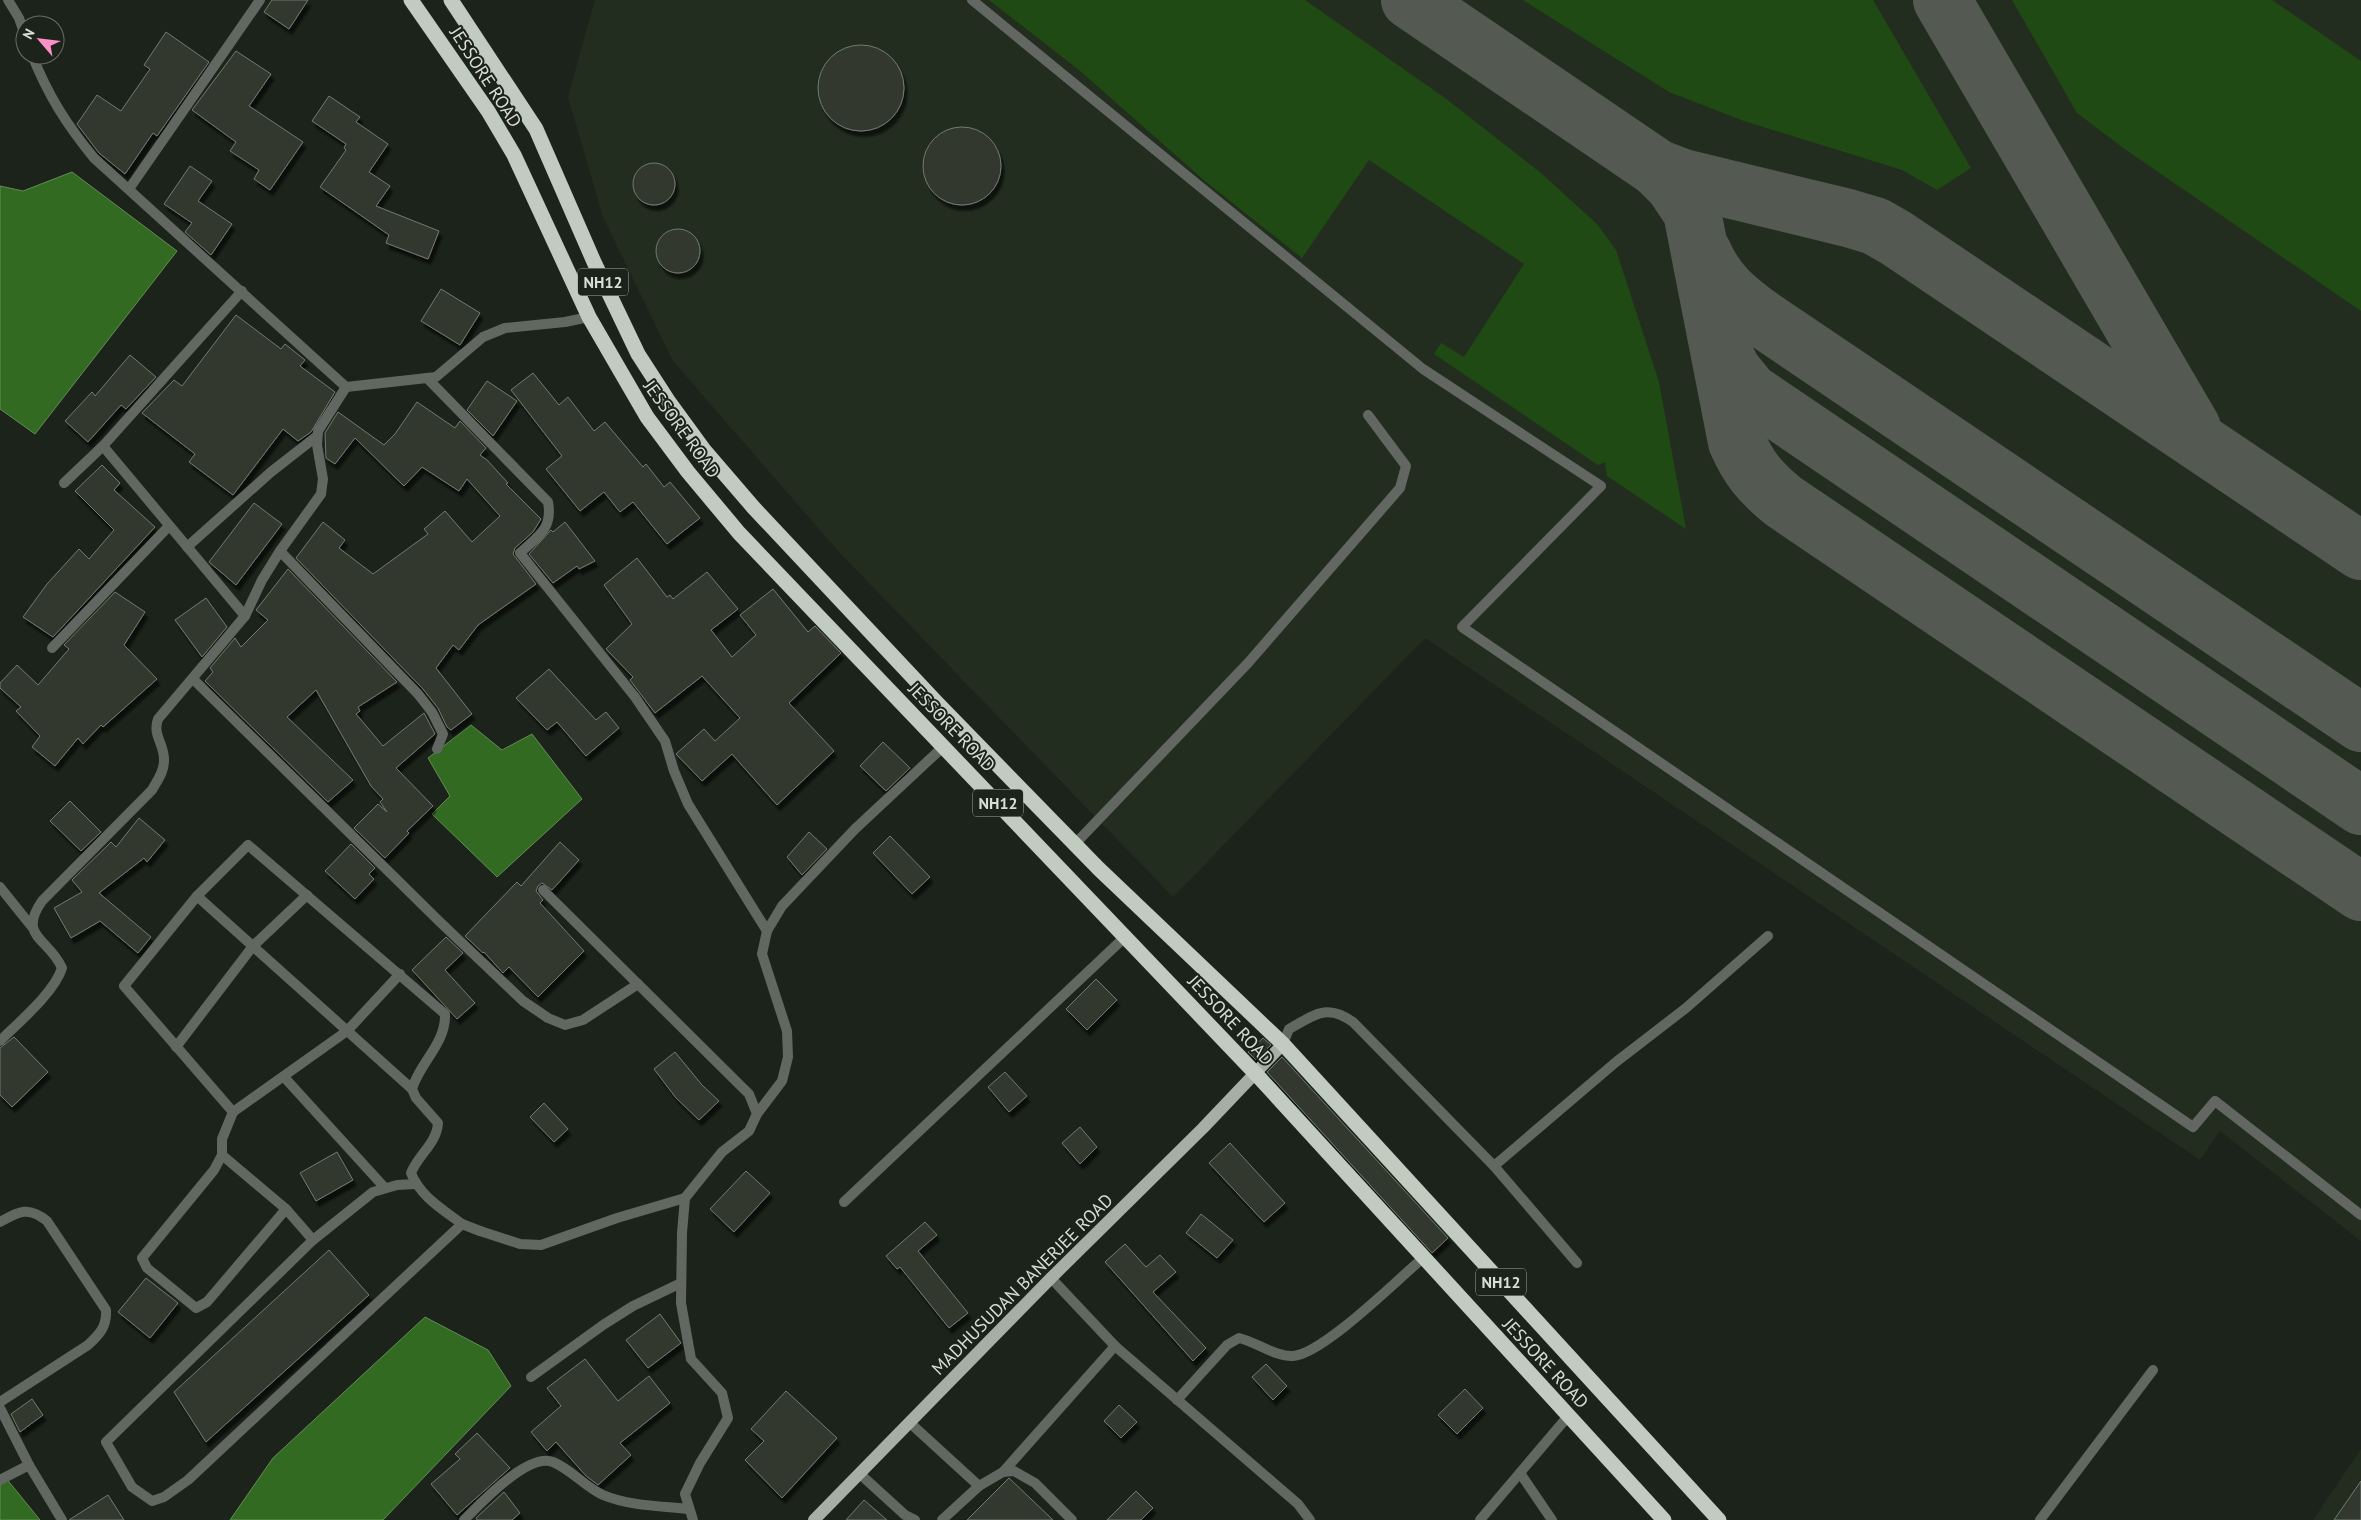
<svg xmlns="http://www.w3.org/2000/svg" width="2361" height="1520" viewBox="0 0 2361 1520" font-family="'PT Sans',sans-serif">
	<style>
		.built { fill: #222d1f }
		.green { fill: #204a13 }
		.water { fill: #336a22; stroke: #648c58 }
		.lines { fill: none; stroke-linecap: round; stroke-linejoin: round }
		.taxiway { stroke: #545a52; stroke-width: 58 }
		.building { fill: #30382e; stroke: #727b70; filter: url(#shadow) }
		.lane { stroke: #636762; stroke-width: 10 }
		.street { stroke: #636762; stroke-width: 10 }
		.primary { stroke: #a7afa4; stroke-width: 12 }
		.highway { stroke: #c1cbbf; stroke-width: 15 }
		.labels { text-anchor: middle; dominant-baseline: central; stroke-width: 4; stroke-linejoin: round; paint-order: stroke }
		.shield { fill: #1c231a; stroke: #a0a59e; stroke-width: 1 }
		.shield-label { font-size: 16px; font-weight: bold; fill: #d8ddd6 }
		.street-label { font-size: 18px; fill: #d8ddd6; stroke: #1c231a }
	</style>
	<defs>
		<filter id="shadow"><feDropShadow dx="3" dy="5.5" stdDeviation="1" flood-color="#0009"/></filter>
	</defs>
	<rect width="100%" height="100%" fill="#1c231a"/>
	<g class="built">
		<path d="M595,0H2361V1241L2220,1131L2200,1160L1425,638L1173,897L839,552L673,361L603,217L568,97Z"/>
		<path d="M2361,1449V1520H2313Z"/>
	</g>
	<g class="green">
		<path d="M989,0H1305L1445,98L1541,173L1597,224L1616,250L1659,382L1686,529L1607,476L1605,462L1598,465L1434,354L1441,343L1464,357L1524,264L1369,160L1302,258L1205,181L1079,70Z"/>
		<path d="M1523,0H1873L1971,168L1937,190L1902,170L1744,121L1669,92Z"/>
		<path d="M2012,0H2272L2361,61V311L2126,150L2077,113Z"/>
	</g>
	<g class="water">
		<path d="M72,172L177,251L35,434L0,409V186L23,191Z"/>
		<path d="M471,725L502,750L532,734L582,799L497,877L432,814L450,796L428,758Z"/>
		<path d="M425,1317L488,1350L511,1386L383,1520H230L273,1458Z"/>
		<path d="M5,1477L40,1520H0V1480Z"/>
	</g>
	<g class="lines">
		<g class="taxiway">
			<path d="M1410,0L1657,168L1683,178L1848,218L1875,226L1896,238L2361,551"/>
			<path d="M1942,0L2192,428"/>
			<path d="M1657,168L1674,185L1692,212L1737,442C1749,469 1760,482 1783,501L2361,892"/>
			<path d="M1703,253C1716,283 1734,298 1760,317L2361,723"/>
			<path d="M1720,346L1732,370L1750,392L2361,806"/>
		</g>
	</g>
	<g class="building">
		<path d="M272,0H308L289,29L264,12Z"/>
		<path d="M166,32L209,62L157,136L153,133L125,174L99,153L77,124L97,95L121,111L150,69L144,65Z"/>
		<circle cx="861" cy="88" r="43"/>
		<path d="M236,51L271,74L249,106L303,142L270,190L254,179L259,170L230,151L236,142L192,110Z"/>
		<path d="M329,96L360,117L356,122L388,144L369,172L390,186L376,206L439,231L428,259L386,243L389,235L320,187L346,150L344,148L346,144L312,121Z"/>
		<circle cx="962" cy="166" r="39"/>
		<circle cx="654" cy="184" r="21"/>
		<path d="M190,166L212,181L198,201L232,224L211,255L185,232L192,223L164,204Z"/>
		<circle cx="678" cy="251" r="22"/>
		<path d="M441,289L480,313L460,345L421,321Z"/>
		<path d="M236,315L281,349L285,344L305,360L300,366L335,392L311,432L298,441L283,429L233,495L189,462L195,454L142,413L174,380L182,386Z"/>
		<path d="M130,355L156,377L126,409L121,405L88,442L65,421L92,392L95,396Z"/>
		<path d="M533,373L559,405L568,397L594,431L605,422L643,467L646,464L664,487L670,482L700,518L667,544L633,502L620,512L604,492L580,511L546,469L562,456L511,390Z"/>
		<path d="M487,381L517,401L493,436L467,410Z"/>
		<path d="M417,402L455,428L460,421L486,448L480,455L487,460L508,483L506,484L541,519L533,532L515,548L513,554L536,584L478,625L459,650L453,645L436,668L472,714L451,730L447,727L438,708L423,689L296,558L323,522L345,540L339,548L373,574L428,534L424,529L445,511L472,542L500,516L467,479L459,491L422,467L404,486L355,438L335,464L326,458L325,433L338,412L384,445L395,434Z"/>
		<path d="M102,465L120,483L114,490L155,527L53,637L23,617L47,584L79,549L89,559L114,530L75,491Z"/>
		<path d="M254,503L282,524L236,585L209,562Z"/>
		<path d="M565,522L595,561L579,569L577,566L553,583L529,554L551,530L553,532Z"/>
		<path d="M637,558L667,597L670,595L673,599L707,572L738,609L711,630L732,657L756,635L740,615L773,589L808,632L815,626L841,653L789,703L834,751L777,805L732,754L702,781L676,754L704,729L715,741L740,718L702,676L655,713L630,680L633,677L606,649L632,624L604,585Z"/>
		<path d="M288,569L397,682L358,707L360,711L356,714L383,746L424,713L435,734L396,768L433,806L407,831L409,833L385,858L354,828L378,804L387,812L380,802L383,799L371,786L316,690L287,717L353,780L328,802L205,681L213,672L210,668L235,638L241,647L268,620L256,610Z"/>
		<path d="M115,592L145,612L124,645L157,679L103,727L101,725L83,744L78,738L55,766L32,747L40,736L16,711L21,707L0,688V683L17,665L38,685L69,649L64,645Z"/>
		<path d="M206,598L227,627L202,657L175,620Z"/>
		<path d="M549,669L596,720L606,712L619,728L586,756L557,722L547,730L516,698Z"/>
		<path d="M883,742L910,768L886,791L860,766Z"/>
		<path d="M70,801L101,832L81,851L50,821Z"/>
		<path d="M139,818L165,840L147,862L144,858L99,893L151,937L138,953L100,921L71,938L54,908L82,892L72,880L111,842L116,847Z"/>
		<path d="M809,832L827,849L802,875L787,857Z"/>
		<path d="M890,836L930,877L912,894L873,853Z"/>
		<path d="M560,842L579,860L552,890L542,883L538,886L536,891L543,900L540,903L584,951L538,997L509,967L503,973L484,952L483,953L465,936L517,882L521,886Z"/>
		<path d="M351,844L375,868L369,874L374,879L355,899L325,871Z"/>
		<path d="M446,937L463,953L445,970L475,1003L457,1019L412,970Z"/>
		<path d="M1096,979L1117,1000L1087,1030L1066,1009Z"/>
		<path d="M14,1037L48,1072L12,1107L0,1095V1048Z"/>
		<path d="M1263,1038L1271,1045L1256,1060L1248,1052Z"/>
		<path d="M675,1052L702,1085L719,1101L699,1120L676,1098L654,1069Z"/>
		<path d="M1282,1057L1448,1238L1432,1253L1267,1072Z"/>
		<path d="M1005,1072L1027,1096L1009,1112L988,1087Z"/>
		<path d="M544,1103L568,1129L554,1142L530,1117Z"/>
		<path d="M1080,1127L1097,1147L1080,1164L1062,1143Z"/>
		<path d="M1230,1143L1285,1203L1264,1222L1209,1163Z"/>
		<path d="M337,1152L353,1180L316,1201L300,1173Z"/>
		<path d="M746,1171L770,1193L734,1232L710,1209Z"/>
		<path d="M1201,1214L1233,1240L1217,1258L1186,1233Z"/>
		<path d="M925,1222L937,1235L918,1251L968,1313L949,1328L900,1267L897,1269L886,1256Z"/>
		<path d="M1125,1244L1146,1267L1160,1255L1176,1272L1153,1292L1206,1348L1193,1361L1105,1262Z"/>
		<path d="M329,1250L369,1295L206,1442L174,1392Z"/>
		<path d="M146,1278L178,1303L150,1338L118,1312Z"/>
		<path d="M660,1314L681,1343L648,1368L626,1340Z"/>
		<path d="M585,1359L618,1401L649,1376L670,1403L620,1443L631,1455L598,1485L586,1476L556,1442L547,1451L531,1432L561,1406L547,1388Z"/>
		<path d="M1266,1364L1287,1386L1273,1400L1252,1377Z"/>
		<path d="M1465,1389L1483,1408L1457,1434L1438,1415Z"/>
		<path d="M786,1391L837,1438L782,1498L745,1460L764,1441L751,1429Z"/>
		<path d="M32,1399L43,1415L20,1432L11,1414Z"/>
		<path d="M1119,1405L1137,1422L1121,1438L1104,1421Z"/>
		<path d="M477,1433L510,1468L457,1515L431,1484L460,1459L455,1454Z"/>
		<path d="M1009,1478L1053,1520H967Z"/>
		<path d="M2361,1481V1520H2334Z"/>
		<path d="M1136,1491L1153,1508L1141,1520H1107Z"/>
		<path d="M504,1492L520,1513L512,1520H477L476,1518Z"/>
		<path d="M108,1495L124,1520H69Z"/>
		<path d="M864,1500L887,1520H846Z"/>
	</g>
	<g class="lines">
		<g class="lane">
			<path d="M972,0L1423,369L1601,486L1462,627L2193,1127L2215,1101L2361,1215"/>
			<path d="M1075,844L1248,663L1400,488L1406,466L1368,415"/>
			<path d="M197,896L412,1089"/>
			<path d="M1283,1044L1289,1029C1314,1015 1327,1003 1353,1022L1494,1166L1577,1263"/>
			<path d="M176,1047L253,946L307,895"/>
			<path d="M284,1077L385,1188"/>
			<path d="M233,1112L347,1031L400,974"/>
			<path d="M222,1155L286,1209"/>
			<path d="M1494,1166L1616,1062L1686,1008L1768,936"/>
			<path d="M415,1184L397,1185L373,1192L313,1240L106,1442L132,1487L152,1501L164,1497L188,1480L462,1224L480,1231"/>
			<path d="M313,1240L286,1209L207,1302L196,1308L147,1268L142,1258L214,1170L222,1155V1139L233,1112L124,986L197,896L248,845L445,1014C446,1044 420,1062 412,1089L416,1098L438,1123C437,1143 418,1155 411,1173C420,1196 442,1209 462,1224"/>
			<path d="M2040,1520L2153,1370"/>
		</g>
		<g class="street">
			<path d="M8,0L19,18L25,35"/>
			<path d="M32,55C48,95 66,124 94,158L346,387L436,377L483,337L505,328L565,322L589,317"/>
			<path d="M129,189L260,0"/>
			<path d="M427,378L548,502C553,529 538,536 520,553L635,697L665,741L674,771L688,804L767,931"/>
			<path d="M103,446L245,616"/>
			<path d="M64,483L103,446L242,291"/>
			<path d="M187,547L271,472L317,436"/>
			<path d="M280,551L418,694L432,712L443,734L437,749"/>
			<path d="M52,648L169,526"/>
			<path d="M194,680L441,923L523,1001L548,1018L565,1025L583,1020L638,984"/>
			<path d="M0,887L32,927"/>
			<path d="M543,890L749,1094L757,1114"/>
			<path d="M0,1041C19,1022 54,993 62,968C49,938 17,937 42,901L152,790C157,781 164,772 164,761C165,745 152,735 158,719L245,616L262,580L280,551L321,494L323,479L317,445L318,431L346,387"/>
			<path d="M844,1202L1126,936"/>
			<path d="M0,1222C19,1211 29,1206 47,1221L106,1310C107,1326 100,1334 88,1345L0,1402"/>
			<path d="M480,1231L520,1244L541,1245L617,1218L685,1198"/>
			<path d="M1051,1278L1115,1346L1298,1504L1310,1520"/>
			<path d="M531,1377L603,1325L633,1306L681,1283"/>
			<path d="M1177,1400L1227,1345L1239,1338C1256,1342 1276,1357 1293,1356C1323,1354 1398,1279 1423,1258"/>
			<path d="M0,1408L29,1465L0,1480"/>
			<path d="M909,1422L979,1486"/>
			<path d="M29,1465L62,1520"/>
			<path d="M1003,1472L1115,1346"/>
			<path d="M1520,1473L1552,1520"/>
			<path d="M860,1474L905,1515L915,1520"/>
			<path d="M464,1520C480,1504 528,1452 553,1462C572,1470 584,1486 603,1495C629,1506 662,1506 689,1509"/>
			<path d="M693,1520L685,1494L700,1463L728,1418L722,1393L691,1359L681,1303L682,1233L685,1198L722,1152L749,1131L757,1114L782,1081L788,1057L787,1031L762,954L767,931L782,906L855,829L944,746"/>
			<path d="M942,1520L979,1486L1003,1472L1014,1471L1035,1483L1072,1520"/>
			<path d="M1480,1520L1569,1415"/>
		</g>
		<path class="primary" d="M814,1520L1051,1278L1203,1128L1283,1044"/>
		<g class="highway">
			<path d="M411,0L488,111L514,155L589,317L647,417L688,472L739,533L1256,1074L1664,1520"/>
			<path d="M451,0L536,129L594,262L638,354L669,402L704,450L753,507L937,703L1099,869L1283,1044L1719,1520"/>
		</g>
	</g>
	<g class="labels">
		<g class="shield">
			<rect x="578" y="268.5" width="50" height="27" rx="4"/>
			<rect x="973" y="789.5" width="50" height="27" rx="4"/>
			<rect x="1476" y="1268.5" width="50" height="27" rx="4"/>
		</g>
		<g class="shield-label">
			<text x="603" y="282">NH12</text>
			<text x="998" y="803">NH12</text>
			<text x="1501" y="1282">NH12</text>
		</g>
		<g class="street-label">
			<text transform="translate(486 77) rotate(57)">JESSORE ROAD</text>
			<text transform="translate(682 429) rotate(54)">JESSORE ROAD</text>
			<text transform="translate(952 727) rotate(46)">JESSORE ROAD</text>
			<text transform="translate(1231 1020) rotate(47)">JESSORE ROAD</text>
			<text transform="translate(1022 1284) rotate(-45)">MADHUSUDAN BANERJEE ROAD</text>
			<text transform="translate(1546 1363) rotate(47)">JESSORE ROAD</text>
		</g>
	</g>
	<g transform="translate(40 40) rotate(298)"><circle r="24" fill="#1c231a" stroke="#676d65"/>
	<path d="M0-4L9 19L0 12L-9 19Z" fill="#fb8fc6"/>
	<text y="-8" font-size="14" font-weight="bold" text-anchor="middle" fill="#d8ddd6">N</text>
	</g>
</svg>
